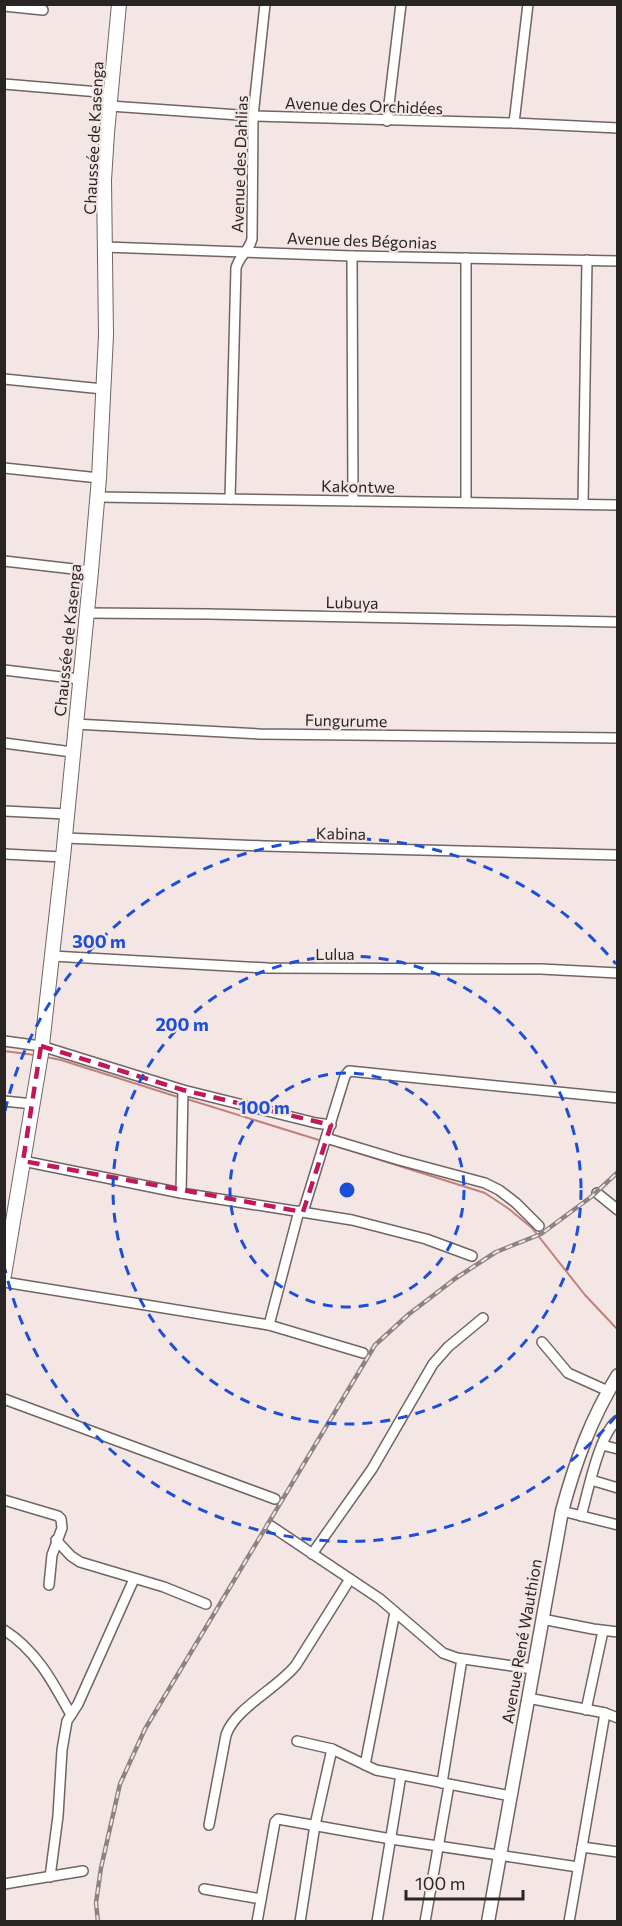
<svg xmlns="http://www.w3.org/2000/svg" width="622" height="1926" viewBox="0 0 622 1926" font-family="Commissioner,sans-serif">
	<style>
		.lines { fill: none; stroke-linecap: round; stroke-linejoin: round }
		.stream { stroke: #c2807a; stroke-width: 2 }
		.minor-casing { stroke: #706563; stroke-width: 12 }
		.tertiary-casing { stroke: #706563; stroke-width: 15 }
		.secondary-casing { stroke: #706563; stroke-width: 16 }
		.minor { stroke: #fff; stroke-width: 9 }
		.tertiary { stroke: #fff; stroke-width: 12 }
		.secondary { stroke: #fff; stroke-width: 14 }
		.rail-casing { stroke: #8c8382; stroke-width: 4.5 }
		.rail { stroke: #f3e6e4; stroke-width: 2; stroke-dasharray: 7; stroke-linecap: butt }
		.marked { fill: none; stroke: #c2185b; stroke-width: 4.5; stroke-dasharray: 12 8; stroke-linejoin: round }
		.ring { fill: none; stroke: #1d4ed8; stroke-width: 3; stroke-dasharray: 10 8 }
		.labels { text-anchor: middle; dominant-baseline: central; stroke-width: 4.5; stroke-linejoin: round; paint-order: stroke }
		.street-label { font-size: 16px; fill: #292524; stroke: #f3e6e4 }
		.centre { fill: #1d4ed8; stroke: #f3e6e4; stroke-width: 3 }
		.ring-label { font-size: 18px; text-anchor: middle; font-weight: bold; fill: #1d4ed8; stroke: #f3e6e4; stroke-width: 4.5; stroke-linejoin: round; paint-order: stroke }
	</style>
	<rect width="100%" height="100%" fill="#f3e6e4"/>
	<g class="lines">
		<g class="stream">
			<path d="M4,1051L35,1055"/>
			<path d="M46,1057L61,1060L181,1098"/>
			<path d="M187,1099L322,1141"/>
			<path d="M336,1146L485,1193L509,1209L532,1228L585,1295L618,1330"/>
		</g>
		<g class="minor-casing">
			<g id="minor">
				<path d="M4,6L43,10"/>
				<path d="M4,84L111,93"/>
				<path d="M110,106L253,116L514,123L618,128"/>
				<path d="M387,121L401,4"/>
				<path d="M514,123L528,4"/>
				<path d="M105,247L352,256L618,261"/>
				<path d="M352,256L353,501"/>
				<path d="M4,379L103,389"/>
				<path d="M4,468L99,478"/>
				<path d="M98,497L618,505"/>
				<path d="M230,499L236,268C239,256 249,251 252,239L253,116L265,4"/>
				<path d="M466,502V258"/>
				<path d="M583,504L587,260"/>
				<path d="M4,561L91,571"/>
				<path d="M85,613L208,614L618,622"/>
				<path d="M4,670L79,679"/>
				<path d="M75,724L259,734L618,738"/>
				<path d="M4,743L72,752"/>
				<path d="M4,811L66,814"/>
				<path d="M65,838L264,846L618,855"/>
				<path d="M4,854L63,857"/>
				<path d="M52,956L267,968L541,969L618,973"/>
				<path d="M4,1041L41,1046L183,1090L316,1123L331,1125"/>
				<path d="M4,1101L33,1104"/>
				<path d="M326,1138L399,1160L485,1183L499,1190L516,1203L539,1226"/>
				<path d="M23,1161L181,1193L352,1220L426,1239L472,1256"/>
				<path d="M181,1193L183,1090"/>
				<path d="M597,1193L618,1210"/>
				<path d="M303,1212L345,1076L349,1071L618,1098"/>
				<path d="M4,1282L269,1325L363,1353"/>
				<path d="M269,1325L299,1211"/>
				<path d="M542,1342L568,1373L608,1391"/>
				<path d="M4,1399L275,1499"/>
				<path d="M602,1445L618,1449"/>
				<path d="M591,1480L618,1488"/>
				<path d="M4,1500L58,1516L61,1519L62,1528L52,1555L49,1585"/>
				<path d="M562,1511L618,1525"/>
				<path d="M581,1516C588,1493 599,1433 618,1420"/>
				<path d="M271,1526L380,1599L443,1653L457,1658L533,1669"/>
				<path d="M56,1540L71,1556L80,1562L164,1587L206,1604"/>
				<path d="M312,1554L372,1469L433,1364L448,1347L483,1318"/>
				<path d="M542,1619L593,1629L618,1632"/>
				<path d="M4,1630C36,1650 53,1682 71,1715"/>
				<path d="M528,1698L605,1713L618,1718"/>
				<path d="M586,1710L603,1631"/>
				<path d="M605,1713L582,1847L618,1852"/>
				<path d="M297,1741L332,1749L376,1770L511,1796"/>
				<path d="M365,1765L395,1612"/>
				<path d="M442,1783L462,1659"/>
				<path d="M209,1825L226,1735C235,1708 278,1688 296,1665L350,1579"/>
				<path d="M50,1877L58,1816L62,1750L67,1721L78,1704L134,1579"/>
				<path d="M4,1884L83,1871"/>
				<path d="M204,1889L261,1899"/>
				<path d="M257,1922L275,1822L278,1819L391,1839L578,1867"/>
				<path d="M300,1922L315,1825L332,1749"/>
				<path d="M377,1922L401,1775"/>
				<path d="M425,1922L449,1785"/>
				<path d="M569,1922L582,1847"/>
			</g>
		</g>
		<g class="tertiary-casing">
			<path id="tertiary" d="M488,1922L562,1511C575,1463 591,1418 618,1375"/>
		</g>
		<g class="secondary-casing">
			<path id="secondary" d="M4,1275L41,1054L63,857L91,571L99,478L106,335L104,180L107,133L119,4"/>
		</g>
		<use href="#minor" class="minor"/>
		<use href="#tertiary" class="tertiary"/>
		<use href="#secondary" class="secondary"/>
		<g class="rail-casing">
			<path id="rail" d="M98,1922L96,1903L101,1868L120,1784L145,1729L375,1345L409,1314L456,1278L496,1252L541,1234L591,1197L618,1172"/>
		</g>
		<use href="#rail" class="rail"/>
	</g>
	<path class="marked" d="M41,1046L183,1090L331,1125L303,1212L23,1161Z"/>
	<g class="ring">
		<circle cx="347" cy="1190" r="117"/>
		<circle cx="347" cy="1190" r="234"/>
		<path d="M616 1416A351 351 0 0 1 5 1269M5 1111A351 351 0 0 1 616 964"/>
	</g>
	<g class="labels">
		<g class="street-label">
			<text transform="translate(364 105) rotate(2)">Avenue des Orchidées</text>
			<text transform="translate(93 138) rotate(-87)">Chaussée de Kasenga</text>
			<text transform="translate(239 164) rotate(-88)">Avenue des Dahlias</text>
			<text transform="translate(362 240) rotate(2)">Avenue des Bégonias</text>
			<text transform="translate(358 486) rotate(1)">Kakontwe</text>
			<text transform="translate(352 602) rotate(1)">Lubuya</text>
			<text transform="translate(67 640) rotate(-84)">Chaussée de Kasenga</text>
			<text transform="translate(346 720) rotate(1)">Fungurume</text>
			<text transform="translate(341 833) rotate(1)">Kabina</text>
			<text x="335" y="953">Lulua</text>
			<text transform="translate(521 1641) rotate(-80)">Avenue René Wauthion</text>
		</g>
	</g>
	<circle cx="347" cy="1190" r="9" class="centre"/>
	<g class="ring-label">
		<text x="99" y="948">300 m</text>
		<text x="182" y="1031">200 m</text>
		<text x="264" y="1114">100 m</text>
	</g>
	<rect width="622" height="1926" fill="none" stroke="#292524" stroke-width="12"/>
	<path d="M406 1890v9h117v-9" fill="none" stroke="#292524" stroke-width="3"/>
	<text x="415" y="1890" font-size="18" fill="#292524" stroke="#f3e6e4" stroke-width="4.5" paint-order="stroke">100 m</text>
</svg>
